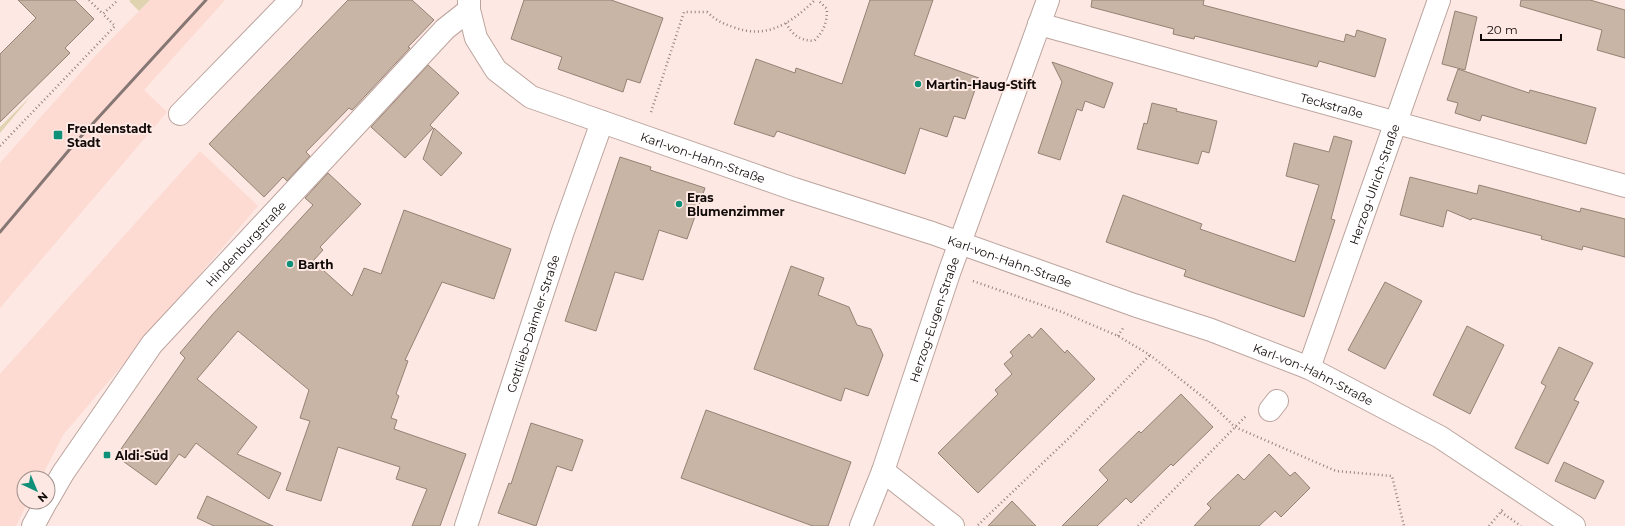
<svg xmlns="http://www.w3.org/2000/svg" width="1625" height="526" viewBox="0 0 1625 526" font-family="Montserrat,sans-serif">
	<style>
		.built { fill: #fddbd3 }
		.green { fill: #e0d3b0 }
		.building { fill: #c8b5a6; stroke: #948274 }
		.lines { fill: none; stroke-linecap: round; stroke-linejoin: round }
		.minor-casing { stroke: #bca49e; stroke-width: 24 }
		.path { stroke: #92837f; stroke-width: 2.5; stroke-dasharray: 1 3; stroke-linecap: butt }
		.minor { stroke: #fff; stroke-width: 22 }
		.rail { stroke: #867774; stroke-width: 3 }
		.poi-dot { fill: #0f9078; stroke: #fde8e3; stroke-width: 1.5 }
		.labels { text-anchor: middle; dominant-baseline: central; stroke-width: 4; stroke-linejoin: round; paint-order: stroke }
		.poi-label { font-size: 12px; font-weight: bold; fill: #120a08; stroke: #fde8e3; text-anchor: start }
		.street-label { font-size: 12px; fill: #120a08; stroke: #fde8e3 }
	</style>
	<rect width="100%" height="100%" fill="#fde8e3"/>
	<g class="built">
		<path d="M150,0H225L144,90L167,112L0,308V163L97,54Z"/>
		<path d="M200,151L258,206L63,435L41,478H24V502H28L16,526H0V374Z"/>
	</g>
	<g class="green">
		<path d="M131,0H150L139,11L129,1Z"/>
		<path d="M31,96L0,133V127Z"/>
	</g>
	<g class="building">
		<path d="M18,0H75L94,19L65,48L70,53L0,122V54L36,18Z"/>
		<path d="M348,0H412L434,20L408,47L410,48L352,110L349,108L306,152L310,156L287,181L283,177L264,197L209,144Z"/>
		<path d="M524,0H611L663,18L640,83L627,79L623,92L558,69L562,57L511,39Z"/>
		<path d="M870,0H933L914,55L979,78L965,119L954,116L947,137L920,128L905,174L777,131L774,137L734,124L756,59L795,73L796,68L842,84Z"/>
		<path d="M1092,0H1204L1203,5L1344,42L1346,34L1355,37L1357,30L1386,39L1375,77L1319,61L1317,67L1195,36L1194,39L1173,34L1174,29L1091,7Z"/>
		<path d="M1521,0H1590L1625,10V58L1597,50L1602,30L1520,6Z"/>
		<path d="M1455,11L1477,17L1465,70L1442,64Z"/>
		<path d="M1052,62L1113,83L1104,108L1085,101L1082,111L1077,109L1060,160L1038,153L1062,82Z"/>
		<path d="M428,65L459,93L430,125L433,128L405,158L371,127Z"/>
		<path d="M1458,69L1529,93L1530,90L1596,108L1586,144L1482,115L1480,121L1455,113L1458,103L1447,100Z"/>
		<path d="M1152,103L1177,109L1176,111L1217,121L1209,153L1202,151L1198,164L1137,149L1144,123L1147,124Z"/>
		<path d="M434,128L462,153L441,176L423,159Z"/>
		<path d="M1334,136L1352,141L1331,219L1335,220L1304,317L1184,276L1186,270L1106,242L1123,195L1202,224L1200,229L1295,262L1319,185L1286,176L1294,143L1329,152Z"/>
		<path d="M620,157L651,167L650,170L705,188L687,239L659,230L643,280L615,272L596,331L565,321Z"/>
		<path d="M328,173L361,204L320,247L323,250L313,261L352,296L364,268L381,274L404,210L511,249L494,299L442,282L405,360L408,361L396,394L399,396L391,418L397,420L394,429L466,454L440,526H412L427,489L396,479L400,467L338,447L321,501L286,490L310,421L300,418L309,390L238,331L197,379L257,427L237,454L281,473L269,499L196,443L185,458L179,454L156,485L116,456L185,358L180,353L212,315L313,205L305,198Z"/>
		<path d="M1410,177L1477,194L1479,185L1580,212L1581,208L1625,219V257L1583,246L1582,250L1541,239L1542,236L1472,218L1471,220L1447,210L1443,227L1400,215Z"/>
		<path d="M791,266L824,278L818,295L849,307L857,325L871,329L883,355L868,396L845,388L841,401L754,369Z"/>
		<path d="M1385,282L1422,301L1385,369L1348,350Z"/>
		<path d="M1467,326L1504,345L1470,414L1433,395Z"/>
		<path d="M1041,328L1065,353L1067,350L1095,379L978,493L938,453L998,394L995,390L1012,374L1004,364L1013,356L1010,352L1029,334L1032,338Z"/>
		<path d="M1559,347L1593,363L1574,400L1579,402L1548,464L1515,448L1546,386L1541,383Z"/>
		<path d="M1181,394L1213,427L1173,466L1171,464L1131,503L1126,498L1097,526H1062L1108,480L1099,470L1139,431L1141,433Z"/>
		<path d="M706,410L851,462L828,526H813L681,478Z"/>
		<path d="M531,423L583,440L572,471L557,466L536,526L498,513L509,483L511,484Z"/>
		<path d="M1269,454L1290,476L1295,472L1310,488L1281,517L1275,511L1259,526H1194L1211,508L1207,504L1238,474L1244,480Z"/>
		<path d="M1564,462L1604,481L1595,499L1555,481Z"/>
		<path d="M207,496L273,526H214L197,518Z"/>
		<path d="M1012,501L1036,526H988Z"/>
	</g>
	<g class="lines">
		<g class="minor-casing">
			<g id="minor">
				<path id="s1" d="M469,0V10L476,38L496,70L531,97L794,189L932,233L1134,305L1211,330L1309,368L1440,437L1574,526"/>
				<path id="s2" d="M1039,24L1625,186"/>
				<path d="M180,114L291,0"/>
				<path id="s3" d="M1309,368L1439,0"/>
				<path d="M1270,410L1277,401"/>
				<path d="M883,471L953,526"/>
				<path id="s4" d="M48,499L63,473L152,344L445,29L469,10"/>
				<path d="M33,526L46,502"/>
				<path id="s5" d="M466,526L563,231L602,122"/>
				<path id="s6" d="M861,526L883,471L949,273L1048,0"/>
			</g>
		</g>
		<g class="path">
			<path d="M89,0L103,14"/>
			<path d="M786,23C793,36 800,40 814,41C824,31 827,23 827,9L818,0"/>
			<path d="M651,112L684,12H707C716,20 721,23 733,27C767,40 791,23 815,0"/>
			<path d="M0,146L115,26L103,14L118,0"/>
			<path d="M973,281L1062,312L1118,336L1150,355L1208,401L1235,427L1336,471L1392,476L1404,526"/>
			<path d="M1118,336L1123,328"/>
			<path d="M1501,512L1521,526"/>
			<path d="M978,525L1071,436L1150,355"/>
			<path d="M1138,526L1247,415"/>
			<path d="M1489,526L1504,508"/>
		</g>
		<use href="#minor" class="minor"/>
		<path class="rail" d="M0,232L75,143L206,0"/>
	</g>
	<g class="poi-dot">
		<circle cx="918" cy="84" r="4"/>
		<rect x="53" y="130" width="10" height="10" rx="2"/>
		<circle cx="679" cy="204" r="4"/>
		<circle cx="290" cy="264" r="4"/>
		<rect x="103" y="451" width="8" height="8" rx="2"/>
	</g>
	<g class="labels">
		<g class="poi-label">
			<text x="926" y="84">Martin-Haug-Stift</text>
			<text x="67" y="128">Freudenstadt<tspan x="67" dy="14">Stadt</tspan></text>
			<text x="687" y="197">Eras<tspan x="687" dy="14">Blumenzimmer</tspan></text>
			<text x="298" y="264">Barth</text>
			<text x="115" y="455">Aldi-Süd</text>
		</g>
		<g class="street-label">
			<text stroke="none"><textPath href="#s2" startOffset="304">Teckstraße</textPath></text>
			<text stroke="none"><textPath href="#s1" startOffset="303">Karl-von-Hahn-Straße</textPath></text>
			<text stroke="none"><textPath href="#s3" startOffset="195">Herzog-Ulrich-Straße</textPath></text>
			<text stroke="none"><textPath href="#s4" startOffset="324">Hindenburgstraße</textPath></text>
			<text stroke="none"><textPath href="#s1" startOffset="627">Karl-von-Hahn-Straße</textPath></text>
			<text stroke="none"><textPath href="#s6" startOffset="219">Herzog-Eugen-Straße</textPath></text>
			<text stroke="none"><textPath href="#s5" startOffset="213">Gottlieb-Daimler-Straße</textPath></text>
			<text stroke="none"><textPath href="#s1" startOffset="951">Karl-von-Hahn-Straße</textPath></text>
		</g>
	</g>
	<g transform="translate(36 490) rotate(136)"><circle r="19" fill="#fde8e3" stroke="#9f8f8b"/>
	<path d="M0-3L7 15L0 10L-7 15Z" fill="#0f9078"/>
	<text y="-6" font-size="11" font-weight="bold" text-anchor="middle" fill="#120a08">N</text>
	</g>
	<path d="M1481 34v6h80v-6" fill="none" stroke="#120a08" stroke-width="2"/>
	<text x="1487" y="34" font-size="12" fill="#120a08" stroke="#fde8e3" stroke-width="3" paint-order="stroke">20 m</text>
</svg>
